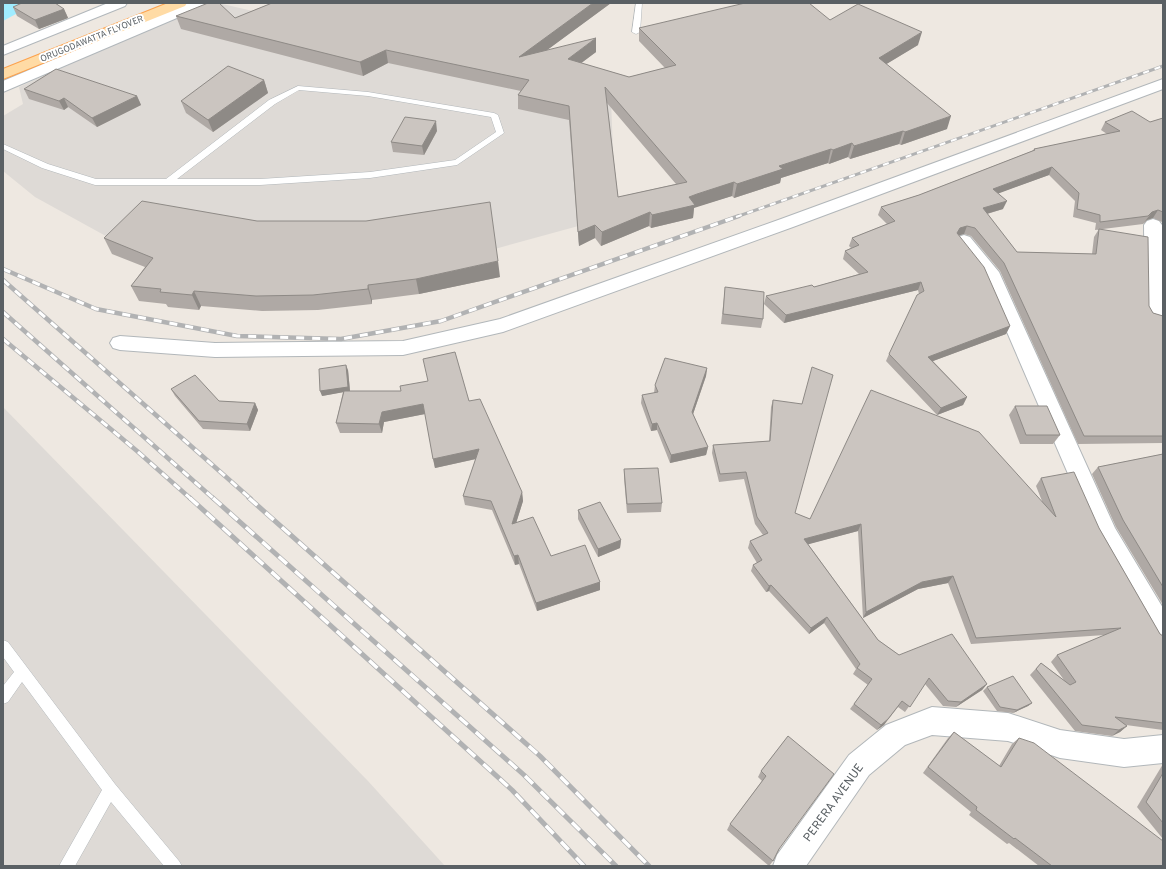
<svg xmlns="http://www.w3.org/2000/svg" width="1166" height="869" viewBox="0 0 1166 869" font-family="Overpass,sans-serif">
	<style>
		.industrial { fill: #dedad6 }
		.water { fill: #a0ecff }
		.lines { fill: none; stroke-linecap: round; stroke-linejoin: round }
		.lane-casing { stroke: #b2b7ba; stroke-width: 1 }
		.street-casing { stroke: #b2b7ba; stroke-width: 2 }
		.secondary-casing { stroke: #b1b7bb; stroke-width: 2 }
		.primary-casing { stroke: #fda14c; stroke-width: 2 }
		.lane { fill: #fff; fill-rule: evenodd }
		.street { fill: #fff; fill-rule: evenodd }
		.secondary { fill: #fff; fill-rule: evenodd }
		.primary { fill: #ffdba5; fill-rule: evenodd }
		.rail-far2-casing { stroke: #b1b2b3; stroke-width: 3 }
		.rail-far1-casing { stroke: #b1b2b3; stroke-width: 4.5 }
		.rail-casing { stroke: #b1b2b3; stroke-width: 5 }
		.rail-far2 { stroke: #fff; stroke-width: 2; stroke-dasharray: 6; stroke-linecap: butt }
		.rail-far1 { stroke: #fff; stroke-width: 3; stroke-dasharray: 8; stroke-linecap: butt }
		.rail { stroke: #fff; stroke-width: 3.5; stroke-dasharray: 11; stroke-linecap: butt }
		.wall { fill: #afa9a5; fill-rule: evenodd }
		.shaded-wall { fill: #8e8a86 }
		.building { fill: #cbc5c0; stroke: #8e8a86; fill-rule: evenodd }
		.labels { text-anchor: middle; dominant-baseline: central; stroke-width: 4; stroke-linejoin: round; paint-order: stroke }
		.far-street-label { font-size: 9px; fill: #5a6064; stroke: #fff }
		.near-street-label { font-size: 12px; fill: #5a6064; stroke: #fff }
	</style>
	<rect width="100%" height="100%" fill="#eee8e1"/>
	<g class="industrial">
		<path d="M205,3H218L257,12L611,100L615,201L582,225L473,255L153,262L35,197L3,171V116L23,104L19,87Z"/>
		<path d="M3,407L368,781L445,866H3Z"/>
	</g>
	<path class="water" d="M3,3H29L27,8L3,21Z"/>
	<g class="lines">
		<g class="lane-casing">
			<g id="lane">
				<path d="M636,3H642L640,32L636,34L632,32Z"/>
				<path d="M298,86L368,92L494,113L498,115L504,133L457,165L370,178L260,185H95L42,168L3,149V144L48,164L96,179H166L269,100ZM299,90L368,96L491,117L496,132L455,160L370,172L260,179H177L275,104Z"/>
				<path d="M3,640L8,642L115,784L179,861L182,866H164L111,802L75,866H59L102,790L22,682L8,702L3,704V686L14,672L3,657Z"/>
			</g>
		</g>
		<g class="street-casing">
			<g id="street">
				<path d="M1163,79V89L793,227L503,332L403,355L215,357L120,350L113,348L110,343L113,338L120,336L215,343L403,341L500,319L781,219Z"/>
				<path d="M1153,219L1159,221L1162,225L1163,324L1148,319L1145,314L1144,225L1147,221Z"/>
				<path d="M964,235L970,237L999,272L1115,528L1163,608V644L1154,640L1094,534L982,274L955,241L958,237Z"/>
				<path d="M932,707L1008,713L1060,730L1124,739L1163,735V763L1124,767L1060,758L1008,741L932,735L905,745L869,775L806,866H773L777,855L849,755L886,725Z"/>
			</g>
		</g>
		<g class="secondary-casing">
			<g id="secondary">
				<path d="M108,3H127L125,6L3,55V46Z"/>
				<path d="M188,3H207L205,6L3,92V81Z"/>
			</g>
		</g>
		<g class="primary-casing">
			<path id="primary" d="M168,3H187L185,6L3,79V69Z"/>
		</g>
		<use href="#lane" class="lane"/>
		<use href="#street" class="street"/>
		<use href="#secondary" class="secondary"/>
		<use href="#primary" class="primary"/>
		<g class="rail-far2-casing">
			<path id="rail-far2" d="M736,217L1163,66"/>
		</g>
		<g class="rail-far1-casing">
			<g id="rail-far1">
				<path d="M3,269L96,309L237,336L341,339L441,321L739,216"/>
				<path d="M3,280L251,499"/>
				<path d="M3,312L214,499"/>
				<path d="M3,339L137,451L191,499"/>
			</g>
		</g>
		<g class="rail-casing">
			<g id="rail">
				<path d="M190,498L512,790L584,866"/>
				<path d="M213,498L524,775L616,866"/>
				<path d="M249,498L540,756L649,866"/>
			</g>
		</g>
		<use href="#rail-far2" class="rail-far2"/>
		<use href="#rail-far1" class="rail-far1"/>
		<use href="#rail" class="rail"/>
	</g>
	<g class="wall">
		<path d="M272,3H611L547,50L596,52L581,63L629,77L665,68L639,41V28L830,20L918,45L886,64L947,129L901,145L899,144L850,159L848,157L829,164L828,163L781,178L780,183L734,198L732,196L695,207L694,208L693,218L651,228L649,226L601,246L595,238L579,246L569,120L518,109V95L521,91L388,63L363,76L181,29L176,16L235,18ZM607,103L676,184L618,197Z"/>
		<path d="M13,7L64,9L68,18L39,29L17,16Z"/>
		<path d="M264,80L268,93L213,132L186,113L181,101Z"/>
		<path d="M24,89L137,96L141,105L97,127L68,107L64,110L29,99Z"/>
		<path d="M1163,118V222H1162L1153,218L1147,220L1143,224L1095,230L1096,223L1073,217L1075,201L1049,175L998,193L1003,209L987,214L1017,252L1092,254L1094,237L1099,229L1153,313L1163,316V443L1078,444L1000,271L971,236L964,234L959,235L1010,326L1006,334L933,361L967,397L963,405L937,415L886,361L889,354L919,294L918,290L784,323L764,304L766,296L814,287L859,274L843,259L845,251L851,248L849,246L852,238L887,224L878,215L881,207L919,195L1032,151L1034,149L1107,134L1101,130L1105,122H1150Z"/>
		<path d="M437,131L424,155L393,152L391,142Z"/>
		<path d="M104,238L500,277L419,294L372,300V304L318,310L262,311L201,306L199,310L168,307L166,304L139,301L131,286L145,267L112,254Z"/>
		<path d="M725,287L763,319L761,328L721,324L724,297Z"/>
		<path d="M707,368L706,376L693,414L708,447L706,455L670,463L657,430L651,431L641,403L642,395L654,393L655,385Z"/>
		<path d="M348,370L350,391L469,401L522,492L523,501L516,523L551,556L600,582V590L537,611L519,564L515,565L492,510L465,505L463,496L476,459L435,468L425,414L384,422L382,433H340L336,423L343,392L322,396Z"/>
		<path d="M171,389L219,401L255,403L258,410L250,431L203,429L175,396Z"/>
		<path d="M773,400L795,513L810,519L1042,501L1036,486L1041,478L1099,528L1160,634L1163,636V730L1126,725L1127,726L1120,732L1112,736L1075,731L1030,675L1041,663L1064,680L1051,662L1057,655L1105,635L971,644L948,583L918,589L863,618L858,531L808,544L878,640L899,655L987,684L982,690L956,707L943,706L925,684L905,712L898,707L884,725L877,730L850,709L868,685L853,674L856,669L824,623L809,634L769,591L766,592L751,571L753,565L757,563L748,548L750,541L763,535L755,524L744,479L719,482L712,453L713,445L769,441L771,407Z"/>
		<path d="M1015,406L1060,435L1053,444H1020L1009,415Z"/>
		<path d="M1163,454V605L1116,527L1092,474L1098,467Z"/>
		<path d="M624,469L662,503L661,512L627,513L624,478Z"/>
		<path d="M578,510L621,540L620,548L598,557L578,519Z"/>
		<path d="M987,687L1032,703L1028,706L1013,713L997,711L983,691Z"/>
		<path d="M954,732L999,766L1012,744L1019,738L1163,866H1039L1009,843L1007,844L969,815L971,812L923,773L948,738Z"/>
		<path d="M788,736L779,850L773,861L769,866L727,830L730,824L762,781L758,777L761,771Z"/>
		<path d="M1163,764V839L1137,807Z"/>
	</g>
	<g class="shaded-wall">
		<path d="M593,3H611L520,70L519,57Z"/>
		<path d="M64,9L68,18L39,29L35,20Z"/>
		<path d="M922,32L918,45L875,71L879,58Z"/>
		<path d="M596,38V52L568,73V59Z"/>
		<path d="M386,50L388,63L363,76L360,62Z"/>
		<path d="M264,80L268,93L213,132L208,120Z"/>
		<path d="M137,96L141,105L97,127L92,118Z"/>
		<path d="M64,98L68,107L64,110L59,101Z"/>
		<path d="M951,116L947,129L901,145L905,132Z"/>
		<path d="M436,121L437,131L424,155L422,146Z"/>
		<path d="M903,131L899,144L850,159L854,146Z"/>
		<path d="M852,143L848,157L829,164L833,150Z"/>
		<path d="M831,149L828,163L781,178L780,183L734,198L737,184L779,166Z"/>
		<path d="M1052,167L1049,175L989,197L993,189Z"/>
		<path d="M734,182L732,196L694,208L693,218L651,228L652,215L689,197L697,194Z"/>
		<path d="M1007,201L1003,209L979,216L983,208Z"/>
		<path d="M1158,210L1153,218L1147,220L1143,224L1152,212Z"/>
		<path d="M650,212L649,226L601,246L602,232Z"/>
		<path d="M595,225V238L579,246L578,232Z"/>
		<path d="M967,226L964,234L957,236V233L960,228Z"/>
		<path d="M498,261L500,277L419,294L416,279Z"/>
		<path d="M921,282L918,290L784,323L786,315Z"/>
		<path d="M368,285L372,300V304L368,289Z"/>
		<path d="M194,291L201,306L199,310L192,295Z"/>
		<path d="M1010,326L1006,334L925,364L928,357Z"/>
		<path d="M346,365L348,370L350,391L322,396L320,391Z"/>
		<path d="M707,368L706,376L691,420L692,412Z"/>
		<path d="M967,397L963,405L937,415L941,408Z"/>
		<path d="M255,403L258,410L250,431L247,424Z"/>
		<path d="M423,404L425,414L384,422L382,433L379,424L382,412Z"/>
		<path d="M657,423V430L651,431L652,424Z"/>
		<path d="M708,447L706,455L670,463L671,455Z"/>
		<path d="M479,449L480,458L435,468L433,459Z"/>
		<path d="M522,492L523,501L513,533L512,524Z"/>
		<path d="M861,524L858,531L802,546L804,539Z"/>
		<path d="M621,540L620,548L598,557V549Z"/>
		<path d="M518,555L519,564L515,565L514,556Z"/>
		<path d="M953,576L948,583L918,589L863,618L866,612L922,582Z"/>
		<path d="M600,582V590L537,611L536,603Z"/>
		<path d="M771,585L769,591L766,592L769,586Z"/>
		<path d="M827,617L824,623L809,634L811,628Z"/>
		<path d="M987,684L982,690L956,707L961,702Z"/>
		<path d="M1032,703L1028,706L1013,713L1017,710Z"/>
		<path d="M888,719L884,725L877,730L881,725Z"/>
		<path d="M1127,726L1120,732L1112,736L1119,730Z"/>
	</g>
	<g class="building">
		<path d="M22,3H55L64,9L35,20L13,7Z"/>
		<path d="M208,3H219L235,18L272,3H593L519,57L596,38L568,59L629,77L676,65L639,28L745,3H809L830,20L858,4L922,32L879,58L951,116L905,132L903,131L854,146L852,143L833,150L831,149L779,166L783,169L737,184L734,182L697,194L689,197L695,205L652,215L650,212L602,232L595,225L578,232L569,106L518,95L529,80L386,50L360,62L176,16ZM605,87L687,182L618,197Z"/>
		<path d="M228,66L264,80L208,120L181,101Z"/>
		<path d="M56,69L137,96L92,118L64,98L59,101L24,89Z"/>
		<path d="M1132,111L1150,122L1163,118V212L1158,210L1152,212L1148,216L1100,222V215L1077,209L1079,193L1052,167L993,189L1007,201L983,208L1017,252L1096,254L1099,229L1148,237L1149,306L1153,313L1163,316V436H1084L1004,263L975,228L967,226L960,228L957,233L984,267L1010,326L928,357L967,397L941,408L889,354L917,295L924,291L921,282L786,315L766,296L812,285L814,287L868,272L845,251L859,245L852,238L895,221L881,207L919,195L1035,150L1034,149L1120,131L1105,122Z"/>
		<path d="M405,117L436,121L422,146L391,142Z"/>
		<path d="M142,201L257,221H366L490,202L498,261L416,279L368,285V289L313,295L256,296L194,291L192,295L160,292L161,289L131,286L153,258L104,238Z"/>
		<path d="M725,287L764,292L763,319L723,314Z"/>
		<path d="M455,352L469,401L480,399L522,492L512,524L533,517L551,556L585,545L600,582L536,603L518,555L514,556L491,501L463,496L479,449L433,459L423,404L382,412L379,424L336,423L344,391H401L400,386L428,381L423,359Z"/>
		<path d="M665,358L707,368L692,412L708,447L671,455L657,423L652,424L642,395L658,392L655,385Z"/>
		<path d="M346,365L348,387L320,391L319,369Z"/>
		<path d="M812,367L833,375L795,513L810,519L871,390L979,432L1056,517L1041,478L1074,472L1099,528L1160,634L1163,636V723L1115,717L1127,726L1119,730L1082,725L1036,669L1041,663L1070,685L1076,682L1057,655L1121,628L976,638L953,576L922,582L866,612L861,524L804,539L878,640L899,655L952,634L987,684L961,702L948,701L929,678L910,707L902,701L888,719L881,725L854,704L872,679L857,668L860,664L827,617L811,628L771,585L769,586L753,565L762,560L750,541L768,533L757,517L746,472L720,474L713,445L770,441L773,400L802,404Z"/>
		<path d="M195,375L219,401L255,403L247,424L199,421L171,389Z"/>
		<path d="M1015,406H1047L1060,435H1026Z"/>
		<path d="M1163,454V587L1123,520L1098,467Z"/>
		<path d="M658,468L662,503L627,504L624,469Z"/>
		<path d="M600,502L621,540L598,549L578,510Z"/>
		<path d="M1013,676L1032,703L1017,710L1000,707L987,687Z"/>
		<path d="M954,732L1001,767L1019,738L1034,743L1163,841V866H1052L1015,838L1014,839L976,810L977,807L928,767Z"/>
		<path d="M788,736L834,774L779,849L773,861L730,824L766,776L761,771Z"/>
		<path d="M1163,773V823L1146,802Z"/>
	</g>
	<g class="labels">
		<g class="far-street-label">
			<text transform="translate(92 39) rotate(-22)">ORUGODAWATTA FLYOVER</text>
		</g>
		<g class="near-street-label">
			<text transform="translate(834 803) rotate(-54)">PERERA AVENUE</text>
		</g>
	</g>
	<rect width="1166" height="869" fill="none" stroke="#5a6064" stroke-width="8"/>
</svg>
